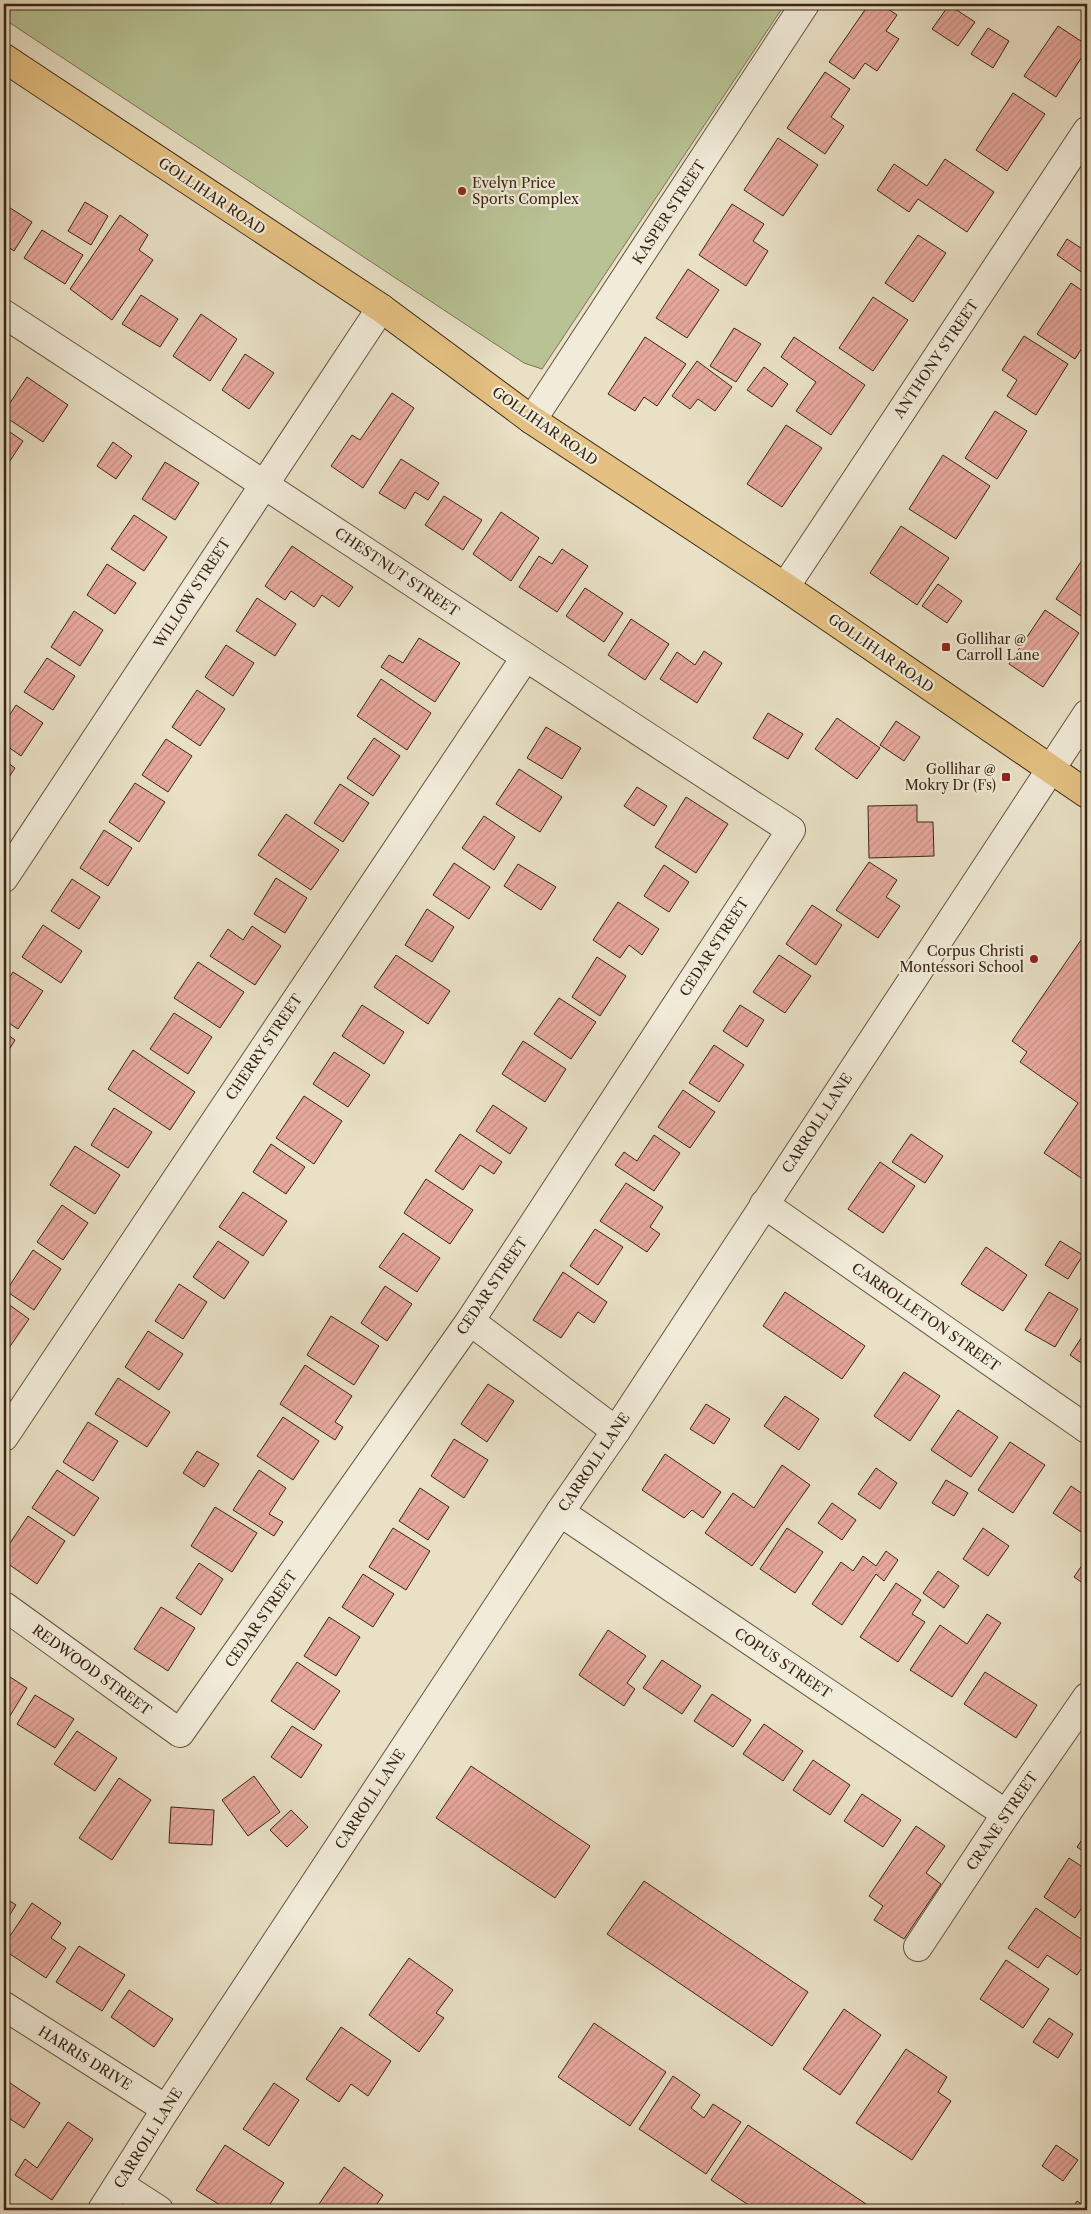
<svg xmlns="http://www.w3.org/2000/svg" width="1091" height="2214" viewBox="0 0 1091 2214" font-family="'Libre Caslon Text',serif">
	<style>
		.pitch { fill: #b8c294; stroke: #787454 }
		.building { fill: url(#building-hatch); stroke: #392614 }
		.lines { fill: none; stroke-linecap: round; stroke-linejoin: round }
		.minor-casing { stroke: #655440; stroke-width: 30 }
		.major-casing { stroke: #392614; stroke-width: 30 }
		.minor { stroke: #f1ebd9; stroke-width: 28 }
		.major { stroke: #e4c082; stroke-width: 28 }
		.poi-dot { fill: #8f2418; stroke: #f1ebd9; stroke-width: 2 }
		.labels { text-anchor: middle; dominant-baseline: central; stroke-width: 4.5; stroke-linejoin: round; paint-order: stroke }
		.poi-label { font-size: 14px; fill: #392614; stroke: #f1ebd9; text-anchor: start }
		.street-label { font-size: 14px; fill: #392614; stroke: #f1ebd9 }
	</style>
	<defs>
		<pattern id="building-hatch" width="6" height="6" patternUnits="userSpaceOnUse" patternTransform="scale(1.25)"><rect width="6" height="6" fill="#e7a89c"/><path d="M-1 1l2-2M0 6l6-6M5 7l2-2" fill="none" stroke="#c79086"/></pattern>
	</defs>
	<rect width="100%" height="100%" fill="#e9e0c5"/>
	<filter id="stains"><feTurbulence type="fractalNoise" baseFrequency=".004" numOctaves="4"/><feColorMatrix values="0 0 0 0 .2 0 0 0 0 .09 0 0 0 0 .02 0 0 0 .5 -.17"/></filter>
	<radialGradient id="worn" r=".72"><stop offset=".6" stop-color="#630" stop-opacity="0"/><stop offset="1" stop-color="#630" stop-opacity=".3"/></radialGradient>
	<path class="pitch" d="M4,4H785L542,369L524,363L4,19Z"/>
	<g class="building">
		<path d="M869,4H881L897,15L886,31L899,39L877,71L865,63L854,79L829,62Z"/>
		<path d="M1073,4H1087V13Z"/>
		<path d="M949,5L975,22L958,46L932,29Z"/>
		<path d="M1058,26L1087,45V49L1056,97L1024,76Z"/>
		<path d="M988,28L1009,41L993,68L971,54Z"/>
		<path d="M825,72L850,89L831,117L844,126L825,154L787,128Z"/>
		<path d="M1013,93L1045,114L1007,171L976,150Z"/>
		<path d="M778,138L818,165L783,216L744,190Z"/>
		<path d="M945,159L994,192L967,232L918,199L909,212L877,190L894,164L927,186Z"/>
		<path d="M85,202L108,216L91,245L68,231Z"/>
		<path d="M4,204L32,222L14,251L4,244Z"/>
		<path d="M732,204L764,224L753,241L768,251L746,286L699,255Z"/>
		<path d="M120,215L148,235L139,250L153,260L112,320L70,289Z"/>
		<path d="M42,230L83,255L65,284L24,258Z"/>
		<path d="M918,235L946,253L913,302L885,283Z"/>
		<path d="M1067,239L1084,250L1087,246V276L1057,255Z"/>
		<path d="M688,269L719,290L687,338L656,318Z"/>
		<path d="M1071,283L1087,294V340L1075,359L1037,334Z"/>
		<path d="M141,295L178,319L160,347L122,324Z"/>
		<path d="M873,297L908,320L873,371L839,348Z"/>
		<path d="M201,314L237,339L210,381L173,356Z"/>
		<path d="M734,328L761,344L736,382L710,366Z"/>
		<path d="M1024,336L1068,364L1036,415L1007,396L1017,380L1002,370Z"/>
		<path d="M645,337L686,364L657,406L644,397L635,411L608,394Z"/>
		<path d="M794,337L865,385L831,435L796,411L816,382L781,357Z"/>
		<path d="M245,354L274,373L249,409L222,390Z"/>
		<path d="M697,361L732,387L715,411L698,399L690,409L672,396Z"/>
		<path d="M764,367L788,384L772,407L747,390Z"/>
		<path d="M27,377L68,405L43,442L4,416V412Z"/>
		<path d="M392,393L414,408L363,488L331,466L352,435L360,440Z"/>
		<path d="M995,411L1027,431L997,479L965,458Z"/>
		<path d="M786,425L822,448L782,507L747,484Z"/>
		<path d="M4,428L23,441L4,470Z"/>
		<path d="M113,442L132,456L116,479L97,466Z"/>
		<path d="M943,455L990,486L956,539L909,509Z"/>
		<path d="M401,459L439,483L428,500L415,492L405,509L379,493Z"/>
		<path d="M165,462L199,483L175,520L142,499Z"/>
		<path d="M444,496L482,520L463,550L425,525Z"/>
		<path d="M501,512L539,538L511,581L473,554Z"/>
		<path d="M134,515L167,537L144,571L111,549Z"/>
		<path d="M1087,522V534L1082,530Z"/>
		<path d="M901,526L949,558L917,605L870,573Z"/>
		<path d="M292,546L353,587L339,607L322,595L314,607L291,591L285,600L265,586Z"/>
		<path d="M562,549L588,566L557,612L519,587L539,556L552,564Z"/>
		<path d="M1087,553V620L1056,599Z"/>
		<path d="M107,564L136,583L115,614L87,595Z"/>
		<path d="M938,584L962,601L947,623L922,606Z"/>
		<path d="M585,588L623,613L604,642L566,616Z"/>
		<path d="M257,598L296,624L275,656L236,631Z"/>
		<path d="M1045,610L1079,633L1043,687L1009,664Z"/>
		<path d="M74,611L103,630L80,666L51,647Z"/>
		<path d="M631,619L669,644L645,680L608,655Z"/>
		<path d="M419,638L460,663L435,702L381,667L389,655L403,663Z"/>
		<path d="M226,645L254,663L233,696L205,677Z"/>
		<path d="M704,651L722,663L697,703L660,679L677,652L695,665Z"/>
		<path d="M47,658L75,676L53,710L24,692Z"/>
		<path d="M381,679L431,713L407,750L357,716Z"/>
		<path d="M197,690L225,709L200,746L172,727Z"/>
		<path d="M16,705L43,723L21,756L4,744V724Z"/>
		<path d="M768,713L803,734L788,759L753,738Z"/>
		<path d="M837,718L880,748L857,779L815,749Z"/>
		<path d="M896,721L920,737L904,761L880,745Z"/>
		<path d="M546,727L581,748L562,779L527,758Z"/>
		<path d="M374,738L400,756L373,796L347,778Z"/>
		<path d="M166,739L192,756L168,792L142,775Z"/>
		<path d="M4,760L15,768L4,785Z"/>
		<path d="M519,769L562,797L540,832L496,804Z"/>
		<path d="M135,783L165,802L139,842L109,822Z"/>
		<path d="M340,784L369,803L343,842L314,823Z"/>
		<path d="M637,787L667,806L654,826L624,806Z"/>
		<path d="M686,797L728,824L696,873L655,847Z"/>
		<path d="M917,805V822H933L934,856L869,858L868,806Z"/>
		<path d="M286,814L339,850L311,890L258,855Z"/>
		<path d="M484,816L515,837L494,870L462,848Z"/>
		<path d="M104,830L132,848L108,886L80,868Z"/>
		<path d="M869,862L897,880L886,897L900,906L878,938L836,910Z"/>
		<path d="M454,863L490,887L469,919L433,895Z"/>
		<path d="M518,864L556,887L541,910L504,886Z"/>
		<path d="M664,865L689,882L669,912L644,896Z"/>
		<path d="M276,878L307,898L285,933L254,914Z"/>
		<path d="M72,879L100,897L79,929L51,911Z"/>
		<path d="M618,902L659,929L642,955L629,945L620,958L593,940Z"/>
		<path d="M812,905L842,925L816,965L786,944Z"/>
		<path d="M427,909L454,927L432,962L405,945Z"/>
		<path d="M43,925L82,951L61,983L22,957Z"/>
		<path d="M252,926L281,946L255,985L210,956L228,929L243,940Z"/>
		<path d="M1081,940L1087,944V1182L1044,1153L1078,1103L1020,1062L1027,1052L1012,1041Z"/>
		<path d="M396,955L450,991L428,1024L374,987Z"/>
		<path d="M779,955L811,976L785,1013L753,992Z"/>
		<path d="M597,957L626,976L600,1016L572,997Z"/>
		<path d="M198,962L244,992L220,1028L174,998Z"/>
		<path d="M13,972L43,991L18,1029L4,1020V986Z"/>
		<path d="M559,998L596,1022L571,1059L534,1034Z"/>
		<path d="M362,1005L404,1032L384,1064L342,1036Z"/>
		<path d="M740,1005L764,1020L747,1047L723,1031Z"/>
		<path d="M174,1013L212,1037L188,1074L150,1049Z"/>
		<path d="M4,1032L15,1040L4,1058Z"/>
		<path d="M523,1041L566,1069L545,1102L502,1074Z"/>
		<path d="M714,1045L744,1065L719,1102L689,1083Z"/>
		<path d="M133,1050L195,1092L170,1130L108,1089Z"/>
		<path d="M334,1052L370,1075L348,1107L313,1084Z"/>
		<path d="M683,1090L715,1112L690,1148L658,1127Z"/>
		<path d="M304,1096L342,1121L314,1164L276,1138Z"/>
		<path d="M493,1105L527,1128L510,1154L476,1131Z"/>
		<path d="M114,1108L152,1132L128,1168L91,1145Z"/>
		<path d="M460,1134L502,1162L494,1174L480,1165L463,1190L435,1171Z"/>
		<path d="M911,1134L943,1156L925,1183L892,1162Z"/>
		<path d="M654,1135L680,1153L654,1191L615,1165L624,1152L637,1161Z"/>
		<path d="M271,1144L305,1167L286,1194L253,1172Z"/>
		<path d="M75,1146L120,1175L95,1214L50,1185Z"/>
		<path d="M880,1162L915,1186L883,1233L848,1209Z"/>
		<path d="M426,1179L473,1210L450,1244L404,1213Z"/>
		<path d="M626,1183L663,1207L650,1227L660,1234L647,1252L600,1221Z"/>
		<path d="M243,1192L287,1221L263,1256L219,1227Z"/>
		<path d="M62,1205L88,1223L63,1260L37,1242Z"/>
		<path d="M595,1229L623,1247L598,1285L570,1266Z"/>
		<path d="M403,1233L440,1258L417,1292L379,1267Z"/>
		<path d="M218,1241L249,1262L224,1299L193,1277Z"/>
		<path d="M1060,1241L1083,1255L1068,1279L1045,1265Z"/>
		<path d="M986,1247L1027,1275L1003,1311L961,1284Z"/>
		<path d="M33,1250L61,1269L34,1310L6,1291Z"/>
		<path d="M563,1272L607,1302L594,1323L578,1312L561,1338L533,1320Z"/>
		<path d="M179,1284L207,1302L183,1339L155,1321Z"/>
		<path d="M385,1286L412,1304L387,1341L361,1323Z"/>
		<path d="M785,1292L865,1346L842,1379L763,1326Z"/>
		<path d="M1049,1292L1078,1309L1055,1347L1025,1330Z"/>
		<path d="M4,1301L29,1319L4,1355Z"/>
		<path d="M331,1316L379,1346L354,1385L307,1355Z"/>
		<path d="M1087,1329V1367L1070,1355Z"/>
		<path d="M148,1331L183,1354L159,1390L125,1367Z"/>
		<path d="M305,1365L352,1396L335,1422L343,1427L335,1440L280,1404Z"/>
		<path d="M904,1372L940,1396L910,1441L874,1416Z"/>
		<path d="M118,1378L170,1412L147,1447L95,1414Z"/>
		<path d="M488,1384L514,1401L487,1442L461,1424Z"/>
		<path d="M785,1396L819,1419L799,1450L764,1426Z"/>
		<path d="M706,1404L730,1419L714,1444L690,1429Z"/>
		<path d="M958,1410L998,1437L971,1477L931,1450Z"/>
		<path d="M283,1417L319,1441L293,1480L257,1456Z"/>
		<path d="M88,1422L118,1441L93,1481L63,1462Z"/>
		<path d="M454,1439L488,1460L464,1498L431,1476Z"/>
		<path d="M1010,1442L1045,1465L1013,1513L978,1490Z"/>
		<path d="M197,1451L219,1464L204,1487L183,1473Z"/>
		<path d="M665,1454L721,1492L703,1518L692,1510L684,1518L642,1490Z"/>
		<path d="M782,1465L810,1485L752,1566L705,1533L733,1493L754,1508Z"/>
		<path d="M876,1468L897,1483L880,1509L858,1494Z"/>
		<path d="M57,1470L99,1498L74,1536L32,1508Z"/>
		<path d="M259,1470L286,1488L269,1514L283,1522L274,1536L233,1510Z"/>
		<path d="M946,1480L968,1493L954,1516L932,1503Z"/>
		<path d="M1071,1486L1087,1497V1536L1053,1513Z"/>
		<path d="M420,1488L449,1507L428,1540L399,1521Z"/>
		<path d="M832,1503L856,1520L842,1540L818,1523Z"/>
		<path d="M215,1507L257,1533L232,1572L191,1546Z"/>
		<path d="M28,1516L65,1541L37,1584L4,1561V1552Z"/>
		<path d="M393,1528L430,1551L406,1590L369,1567Z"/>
		<path d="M787,1528L823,1552L795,1593L760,1569Z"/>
		<path d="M983,1528L1009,1546L988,1576L963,1559Z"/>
		<path d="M886,1551L898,1560L884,1581L876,1574L842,1625L812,1604L841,1562L853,1571L863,1556L876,1566Z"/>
		<path d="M1087,1558V1586L1074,1577Z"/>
		<path d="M199,1563L223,1579L201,1615L176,1598Z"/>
		<path d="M938,1571L959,1586L944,1608L923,1593Z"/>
		<path d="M363,1574L394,1594L373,1627L342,1607Z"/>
		<path d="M896,1583L921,1600L912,1614L925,1622L898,1662L860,1637Z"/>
		<path d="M161,1607L195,1628L168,1671L134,1649Z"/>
		<path d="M987,1614L1001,1623L952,1697L910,1670L940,1625L967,1644Z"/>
		<path d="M329,1617L360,1637L336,1676L304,1656Z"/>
		<path d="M608,1630L646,1656L627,1683L635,1689L624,1706L579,1675Z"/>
		<path d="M662,1660L701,1686L682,1714L643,1688Z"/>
		<path d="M297,1662L340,1691L314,1730L271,1701Z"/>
		<path d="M985,1672L1037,1705L1016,1738L964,1704Z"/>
		<path d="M4,1673L27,1688L5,1724L4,1723Z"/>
		<path d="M712,1694L751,1720L733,1747L694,1721Z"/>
		<path d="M35,1695L74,1719L55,1748L17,1724Z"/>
		<path d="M764,1724L803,1751L783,1781L743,1754Z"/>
		<path d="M292,1726L322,1745L301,1778L271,1757Z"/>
		<path d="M77,1731L117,1758L95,1791L54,1764Z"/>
		<path d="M813,1760L850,1785L830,1815L793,1790Z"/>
		<path d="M471,1766L590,1846L555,1898L436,1818Z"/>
		<path d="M254,1776L280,1812L248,1836L222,1800Z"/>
		<path d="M119,1778L151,1800L112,1860L79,1838Z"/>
		<path d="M862,1794L901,1820L883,1847L844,1821Z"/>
		<path d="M171,1807L214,1810L212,1845L169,1843Z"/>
		<path d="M291,1810L308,1827L287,1847L270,1830Z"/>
		<path d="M916,1826L945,1846L926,1873L941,1884L904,1939L874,1920L883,1906L869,1896Z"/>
		<path d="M1087,1832V1854L1077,1847Z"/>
		<path d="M1069,1858L1087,1870V1900L1075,1918L1044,1897Z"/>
		<path d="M644,1881L808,1992L772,2046L607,1934Z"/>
		<path d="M4,1897L16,1905L4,1924Z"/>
		<path d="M32,1903L61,1923L51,1938L66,1948L46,1978L4,1950V1945Z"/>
		<path d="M1036,1908L1087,1943V1960L1077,1975L1047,1955L1038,1968L1008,1948Z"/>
		<path d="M79,1946L125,1975L102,2011L56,1982Z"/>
		<path d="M409,1958L453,1990L436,2013L444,2018L419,2052L369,2015Z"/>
		<path d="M1006,1960L1049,1989L1023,2028L980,1999Z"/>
		<path d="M129,1990L173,2019L154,2047L111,2017Z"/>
		<path d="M844,2009L881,2035L840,2095L803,2069Z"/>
		<path d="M1049,2018L1073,2034L1058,2058L1033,2042Z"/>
		<path d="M594,2023L666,2072L630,2126L558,2077Z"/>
		<path d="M341,2027L391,2061L368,2096L351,2084L339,2102L306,2079Z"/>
		<path d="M906,2049L947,2077L938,2092L951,2101L912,2160L856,2123Z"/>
		<path d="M673,2076L700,2095L691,2108L704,2118L713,2104L741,2122L706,2174L639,2129Z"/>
		<path d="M4,2079L40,2103L24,2128L4,2115Z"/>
		<path d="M274,2083L299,2100L269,2146L243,2129Z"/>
		<path d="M68,2122L93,2139L52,2200L15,2175L25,2159L37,2168Z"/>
		<path d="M748,2125L875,2210H756L711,2180Z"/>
		<path d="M225,2145L284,2183L266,2210H228L196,2190Z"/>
		<path d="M1056,2145L1078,2160L1063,2181L1042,2166Z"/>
		<path d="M344,2167L383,2195L373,2210H315Z"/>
		<path d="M1077,2201L1087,2208V2210H1071Z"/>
	</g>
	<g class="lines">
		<g class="minor-casing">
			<g id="minor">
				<path d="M4,314C267,485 527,660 791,830L470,1321L180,1733L4,1606"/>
				<path d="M532,420L805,4"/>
				<path d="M785,587L1087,131"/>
				<path d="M4,878L381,308"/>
				<path d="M764,1204L1087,1429"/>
				<path d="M470,1321L616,1431"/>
				<path d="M4,1437L525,658"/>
				<path d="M560,1512L1006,1814"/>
				<path d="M918,1947L1006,1814L1087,1697"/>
				<path d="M4,2006L166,2109"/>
				<path d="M119,2184L159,2210"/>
				<path d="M102,2210L166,2109L560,1512L616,1431L1087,714"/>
			</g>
		</g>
		<g class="major-casing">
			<path id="major" d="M4,58L381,308L532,420L785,587L1087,794"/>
		</g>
		<use href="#minor" class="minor"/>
		<use href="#major" class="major"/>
	</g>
	<g class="poi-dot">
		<circle cx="462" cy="191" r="5"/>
		<rect x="941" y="642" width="10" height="10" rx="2.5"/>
		<rect x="1001" y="772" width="10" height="10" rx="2.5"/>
		<circle cx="1034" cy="959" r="5"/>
	</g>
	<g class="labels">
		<g class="poi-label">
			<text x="472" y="183">Evelyn Price<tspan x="472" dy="16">Sports Complex</tspan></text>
			<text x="956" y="639">Gollihar @<tspan x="956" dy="16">Carroll Lane</tspan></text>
			<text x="996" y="769" text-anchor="end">Gollihar @<tspan x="996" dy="16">Mokry Dr (Fs)</tspan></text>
			<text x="1024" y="951" text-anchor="end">Corpus Christi<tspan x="1024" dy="16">Montessori School</tspan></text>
		</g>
		<g class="street-label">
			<text transform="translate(212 196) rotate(34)">GOLLIHAR ROAD</text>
			<text transform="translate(669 212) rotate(-57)">KASPER STREET</text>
			<text transform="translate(936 359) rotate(-56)">ANTHONY STREET</text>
			<text transform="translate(545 426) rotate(35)">GOLLIHAR ROAD</text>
			<text transform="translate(397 572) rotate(34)">CHESTNUT STREET</text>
			<text transform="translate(192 593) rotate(-57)">WILLOW STREET</text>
			<text transform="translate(881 653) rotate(35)">GOLLIHAR ROAD</text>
			<text transform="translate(714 947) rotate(-57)">CEDAR STREET</text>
			<text transform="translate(264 1047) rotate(-56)">CHERRY STREET</text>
			<text transform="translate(817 1123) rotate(-57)">CARROLL LANE</text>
			<text transform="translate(492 1286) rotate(-56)">CEDAR STREET</text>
			<text transform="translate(926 1317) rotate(35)">CARROLLETON STREET</text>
			<text transform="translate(594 1462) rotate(-56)">CARROLL LANE</text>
			<text transform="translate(261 1619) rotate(-55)">CEDAR STREET</text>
			<text transform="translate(783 1663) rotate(34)">COPUS STREET</text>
			<text transform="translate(92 1670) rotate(36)">REDWOOD STREET</text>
			<text transform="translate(370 1799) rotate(-57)">CARROLL LANE</text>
			<text transform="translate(1002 1821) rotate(-56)">CRANE STREET</text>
			<text transform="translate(85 2058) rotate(32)">HARRIS DRIVE</text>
			<text transform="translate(148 2138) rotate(-58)">CARROLL LANE</text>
		</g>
	</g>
	<rect width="1091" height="2214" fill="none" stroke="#e9e0c5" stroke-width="20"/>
	<rect x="5" y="5" width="1081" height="2204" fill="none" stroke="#392614" stroke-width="2.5"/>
	<rect x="10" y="10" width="1071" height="2194" fill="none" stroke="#392614"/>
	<rect width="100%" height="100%" filter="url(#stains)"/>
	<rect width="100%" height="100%" fill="url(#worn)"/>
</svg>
